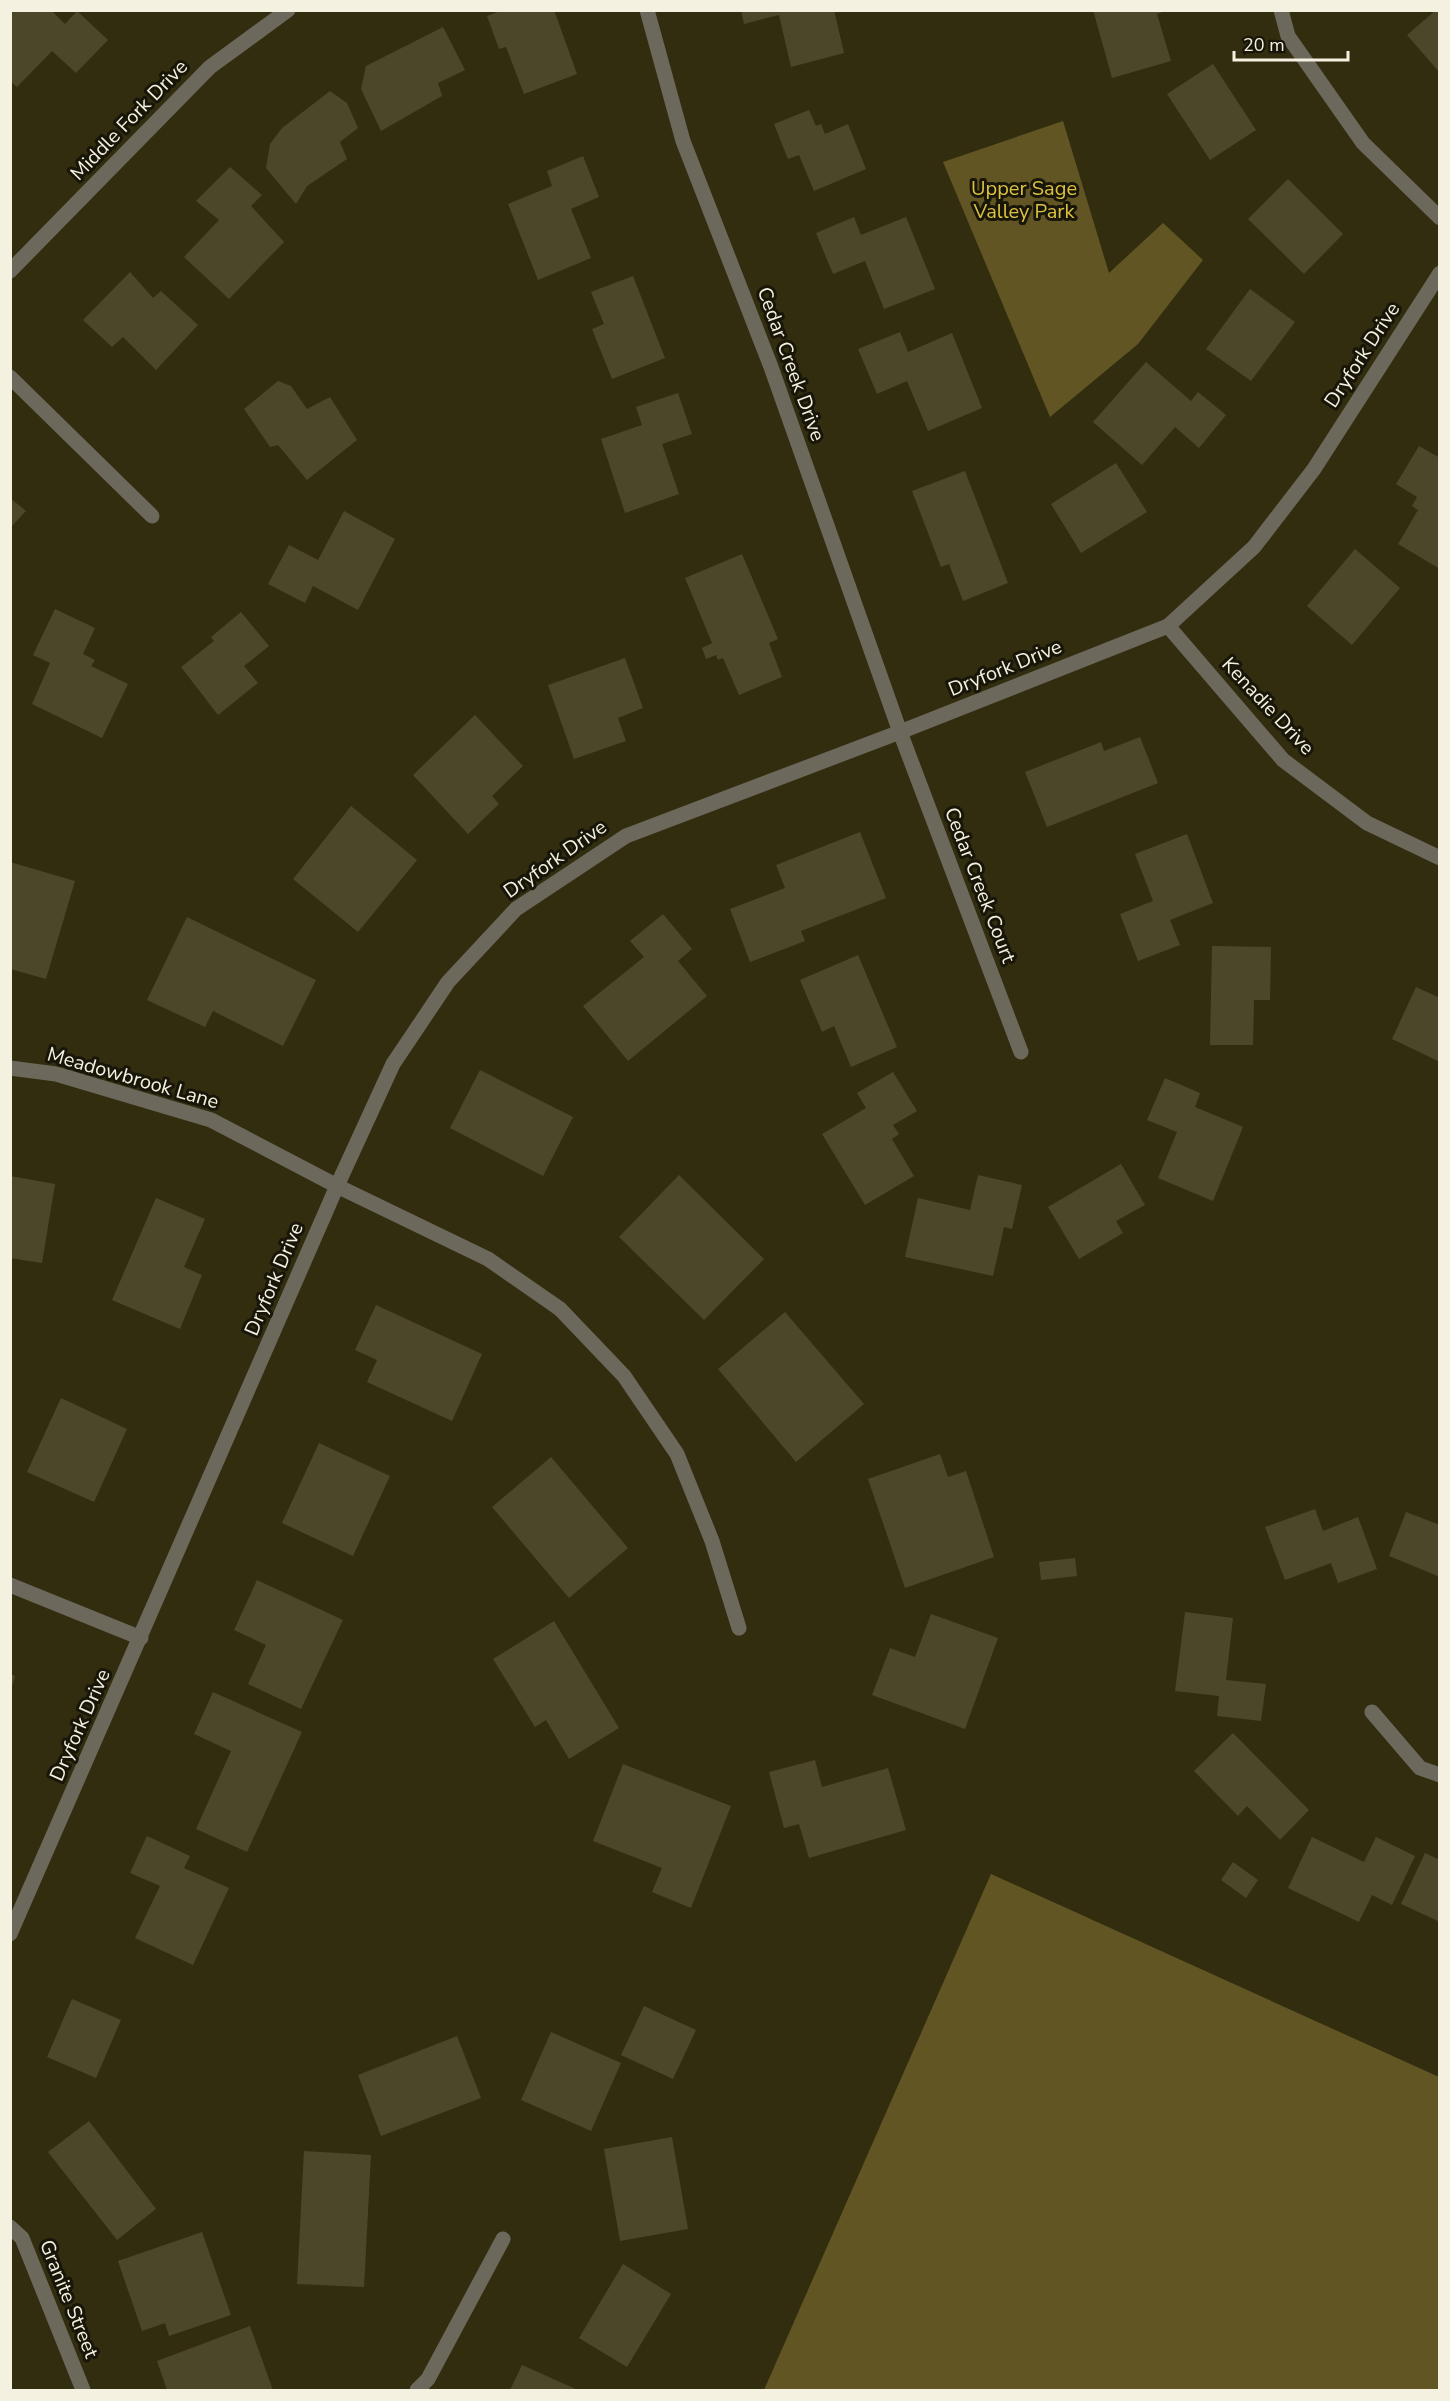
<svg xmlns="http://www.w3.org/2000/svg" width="1450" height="2401" viewBox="0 0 1450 2401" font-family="'Nunito Sans',sans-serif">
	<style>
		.green { fill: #615623 }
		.building { fill: #4d472a }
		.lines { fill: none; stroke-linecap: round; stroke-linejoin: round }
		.minor { stroke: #6c695c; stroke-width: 15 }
		.labels { text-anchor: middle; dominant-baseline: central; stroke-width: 6; stroke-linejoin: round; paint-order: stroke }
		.street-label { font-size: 20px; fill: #f5f1e0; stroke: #181509 }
		.park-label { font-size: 20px; fill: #dcc242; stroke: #181509 }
	</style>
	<rect width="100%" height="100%" fill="#332d10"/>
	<g class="green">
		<path d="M1063,121L1109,273L1163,223L1203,260L1138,344L1050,417L943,162Z"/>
		<path d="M991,1874L1439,2077V2390H764Z"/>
	</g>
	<g class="building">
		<path d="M13,10H51L65,24L77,11L108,40L76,73L52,51L17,87L10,81V13Z"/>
		<path d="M503,10H554L577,74L524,94L506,47L499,49L487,16Z"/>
		<path d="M741,10H834L844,53L791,67L779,15L744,24Z"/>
		<path d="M1093,10H1168L1157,14L1171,61L1112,78Z"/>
		<path d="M1436,10H1440V73L1407,35Z"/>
		<path d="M443,27L465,70L438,83L442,96L381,131L361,89L366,66Z"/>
		<path d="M1213,64L1256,130L1210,160L1167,94Z"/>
		<path d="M330,91L347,103L358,128L340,142L347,159L307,186L296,204L266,168L270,144L282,128Z"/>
		<path d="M809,110L816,126L821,124L825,134L848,124L866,169L814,191L799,155L788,159L774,124Z"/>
		<path d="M583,156L599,197L571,209L591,258L538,280L508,204L552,186L547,171Z"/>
		<path d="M230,167L262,195L251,206L284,242L229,299L184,257L219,220L196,201Z"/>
		<path d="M1288,179L1343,234L1304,274L1248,219Z"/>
		<path d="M854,217L861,235L906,217L935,289L884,309L865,261L833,274L816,233Z"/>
		<path d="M130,272L153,298L161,291L198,325L156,370L123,337L112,347L83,320Z"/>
		<path d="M633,276L665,358L612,379L592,329L604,324L591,292Z"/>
		<path d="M1250,289L1295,322L1251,381L1206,349Z"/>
		<path d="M900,332L908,352L952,333L982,408L928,431L907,381L877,394L858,349Z"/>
		<path d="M1146,362L1191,401L1198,392L1226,415L1199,448L1175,427L1142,465L1093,422Z"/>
		<path d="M278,381L291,386L307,409L330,397L357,440L307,480L278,445L270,447L244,409Z"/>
		<path d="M678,393L692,434L662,444L679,494L625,513L601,439L642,425L636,407Z"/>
		<path d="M1419,446L1440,458V569L1398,544L1418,510L1412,506L1417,497L1396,484Z"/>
		<path d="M1116,463L1147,512L1081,553L1051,504Z"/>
		<path d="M965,471L1008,583L963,601L949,564L941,567L912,491Z"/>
		<path d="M10,498L26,511L10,528Z"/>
		<path d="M344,511L395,539L358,610L313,586L305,603L268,584L289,545L318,560Z"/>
		<path d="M1355,549L1400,588L1352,645L1307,606Z"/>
		<path d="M742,554L778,639L769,643L782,677L739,695L723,658L718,660L716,655L706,659L702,648L712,643L685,578Z"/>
		<path d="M55,609L95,628L83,654L95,660L91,666L128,684L102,738L32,704L50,663L33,655Z"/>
		<path d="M241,612L269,646L244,666L258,683L218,715L181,667L214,641L211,637Z"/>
		<path d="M625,658L643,708L618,718L626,741L574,759L548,685Z"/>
		<path d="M475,715L523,766L492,796L499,804L468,834L413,775Z"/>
		<path d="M1140,737L1158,783L1047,827L1025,772L1101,742L1104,751Z"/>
		<path d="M351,806L417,860L358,932L293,879Z"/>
		<path d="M860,832L886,898L801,931L805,941L750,962L730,909L785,888L776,865Z"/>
		<path d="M1187,834L1213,903L1170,920L1180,945L1138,961L1120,914L1153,901L1135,854Z"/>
		<path d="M10,862L75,881L46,979L10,969Z"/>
		<path d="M663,914L692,949L678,961L707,996L628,1061L583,1006L644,957L630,941Z"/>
		<path d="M187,917L316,980L283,1046L213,1011L205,1027L147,1000Z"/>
		<path d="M1212,946L1271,947L1270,1000H1254L1253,1045H1210Z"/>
		<path d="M858,955L897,1047L851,1067L834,1026L822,1032L800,980Z"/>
		<path d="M1416,987L1440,998V1062L1392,1039Z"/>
		<path d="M480,1070L573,1117L543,1176L450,1128Z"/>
		<path d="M893,1072L917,1111L893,1125L899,1134L892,1139L914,1176L865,1205L822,1134L866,1108L857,1093Z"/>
		<path d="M1165,1078L1200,1093L1195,1107L1243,1127L1213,1201L1158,1178L1177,1132L1147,1120Z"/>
		<path d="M1121,1164L1145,1205L1116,1221L1123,1233L1079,1259L1048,1207Z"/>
		<path d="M679,1175L764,1259L704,1320L619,1237Z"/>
		<path d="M978,1175L1022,1185L1012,1229L1004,1227L993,1276L905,1257L918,1198L970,1210Z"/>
		<path d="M10,1176L55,1184L42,1263L10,1258Z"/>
		<path d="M156,1198L205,1219L184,1267L202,1275L180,1329L112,1300Z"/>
		<path d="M376,1305L482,1354L452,1421L367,1382L377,1360L355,1350Z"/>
		<path d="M785,1312L864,1404L796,1462L718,1369Z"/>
		<path d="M61,1398L127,1429L94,1502L27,1472Z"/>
		<path d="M319,1443L390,1476L353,1556L282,1523Z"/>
		<path d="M940,1454L948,1477L966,1471L994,1557L905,1588L868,1479Z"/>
		<path d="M551,1457L628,1548L569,1598L492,1507Z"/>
		<path d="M1315,1509L1323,1531L1358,1517L1377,1569L1338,1583L1331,1563L1285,1580L1265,1527Z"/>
		<path d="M1406,1512L1440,1525V1577L1389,1556Z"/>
		<path d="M1075,1558L1077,1576L1041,1580L1039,1562Z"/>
		<path d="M257,1580L343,1620L301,1709L248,1684L266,1645L234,1630Z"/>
		<path d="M1185,1612L1233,1618L1226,1680L1266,1684L1261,1721L1217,1716L1219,1696L1175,1691Z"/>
		<path d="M931,1614L998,1638L965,1729L872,1695L890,1648L915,1657Z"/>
		<path d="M554,1621L619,1728L569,1759L546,1720L535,1727L493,1659Z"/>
		<path d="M10,1674L15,1676L11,1690H10Z"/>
		<path d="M213,1692L302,1732L247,1852L196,1829L231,1751L194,1734Z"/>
		<path d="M1233,1733L1309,1810L1280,1840L1247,1806L1238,1816L1194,1771Z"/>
		<path d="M815,1760L822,1787L888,1768L906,1830L809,1858L799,1824L784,1828L769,1772Z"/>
		<path d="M623,1764L731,1806L691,1908L652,1892L662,1868L593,1841Z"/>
		<path d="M147,1836L190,1856L184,1868L229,1888L193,1965L135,1938L160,1886L130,1873Z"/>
		<path d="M1312,1837L1364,1862L1376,1837L1415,1856L1392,1905L1372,1895L1359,1922L1288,1888Z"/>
		<path d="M1425,1853L1440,1860V1922L1401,1904Z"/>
		<path d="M1233,1862L1258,1880L1246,1898L1221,1880Z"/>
		<path d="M72,1999L121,2020L96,2078L47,2057Z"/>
		<path d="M644,2006L696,2030L673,2079L621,2055Z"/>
		<path d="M551,2032L621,2063L591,2131L521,2100Z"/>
		<path d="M457,2036L481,2098L381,2136L358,2075Z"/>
		<path d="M89,2121L156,2209L117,2240L48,2152Z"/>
		<path d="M672,2137L688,2229L620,2241L604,2149Z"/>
		<path d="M304,2151L371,2155L364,2287L297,2284Z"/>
		<path d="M202,2232L231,2315L169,2336L165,2323L142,2331L118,2261Z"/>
		<path d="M623,2264L671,2294L627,2367L579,2338Z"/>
		<path d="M250,2326L273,2390H167L157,2361Z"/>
		<path d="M522,2365L578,2390H510Z"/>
	</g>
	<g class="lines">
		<g class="minor">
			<path d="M647,10L683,141L771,367L900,732L1021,1052"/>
			<path d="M1281,10L1288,36L1363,143L1440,218"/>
			<path d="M10,271L210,67L288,10"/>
			<path d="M10,377L152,516"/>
			<path d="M1168,626L1283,760L1367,823L1440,858"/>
			<path d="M10,1068L56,1074L211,1120L337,1186L488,1259L560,1309L624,1376L677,1454L712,1541L739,1628"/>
			<path d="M10,1585L141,1638"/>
			<path d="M1372,1712L1420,1768L1440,1775"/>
			<path d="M10,1934L337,1186L393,1064L448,982L516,909L626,836L900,732L1168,626L1254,547L1314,469L1440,273"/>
			<path d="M10,2227L22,2238L83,2390"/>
			<path d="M417,2390L428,2379L503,2239"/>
		</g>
	</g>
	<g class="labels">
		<g class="street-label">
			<text transform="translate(129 120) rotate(-46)">Middle Fork Drive</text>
			<text transform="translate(1362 355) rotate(-57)">Dryfork Drive</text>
			<text transform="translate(791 364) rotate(70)">Cedar Creek Drive</text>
			<text transform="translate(1005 668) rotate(-22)">Dryfork Drive</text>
			<text transform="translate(1268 706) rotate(47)">Kenadie Drive</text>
			<text transform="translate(555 859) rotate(-35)">Dryfork Drive</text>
			<text transform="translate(980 885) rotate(69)">Cedar Creek Court</text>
			<text transform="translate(133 1078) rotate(16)">Meadowbrook Lane</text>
			<text transform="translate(274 1279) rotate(-67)">Dryfork Drive</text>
			<text transform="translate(80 1725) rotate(-66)">Dryfork Drive</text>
			<text transform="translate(69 2299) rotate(68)">Granite Street</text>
		</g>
		<g class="park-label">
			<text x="1024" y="188">Upper Sage<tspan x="1024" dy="23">Valley Park</tspan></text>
		</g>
	</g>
	<rect width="1450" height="2401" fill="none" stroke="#f5f1e0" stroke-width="24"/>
	<path d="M1234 51v9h114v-9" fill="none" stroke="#f5f1e0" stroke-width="3"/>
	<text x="1243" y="51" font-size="18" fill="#f5f1e0" stroke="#181509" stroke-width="4.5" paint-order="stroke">20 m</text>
</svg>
